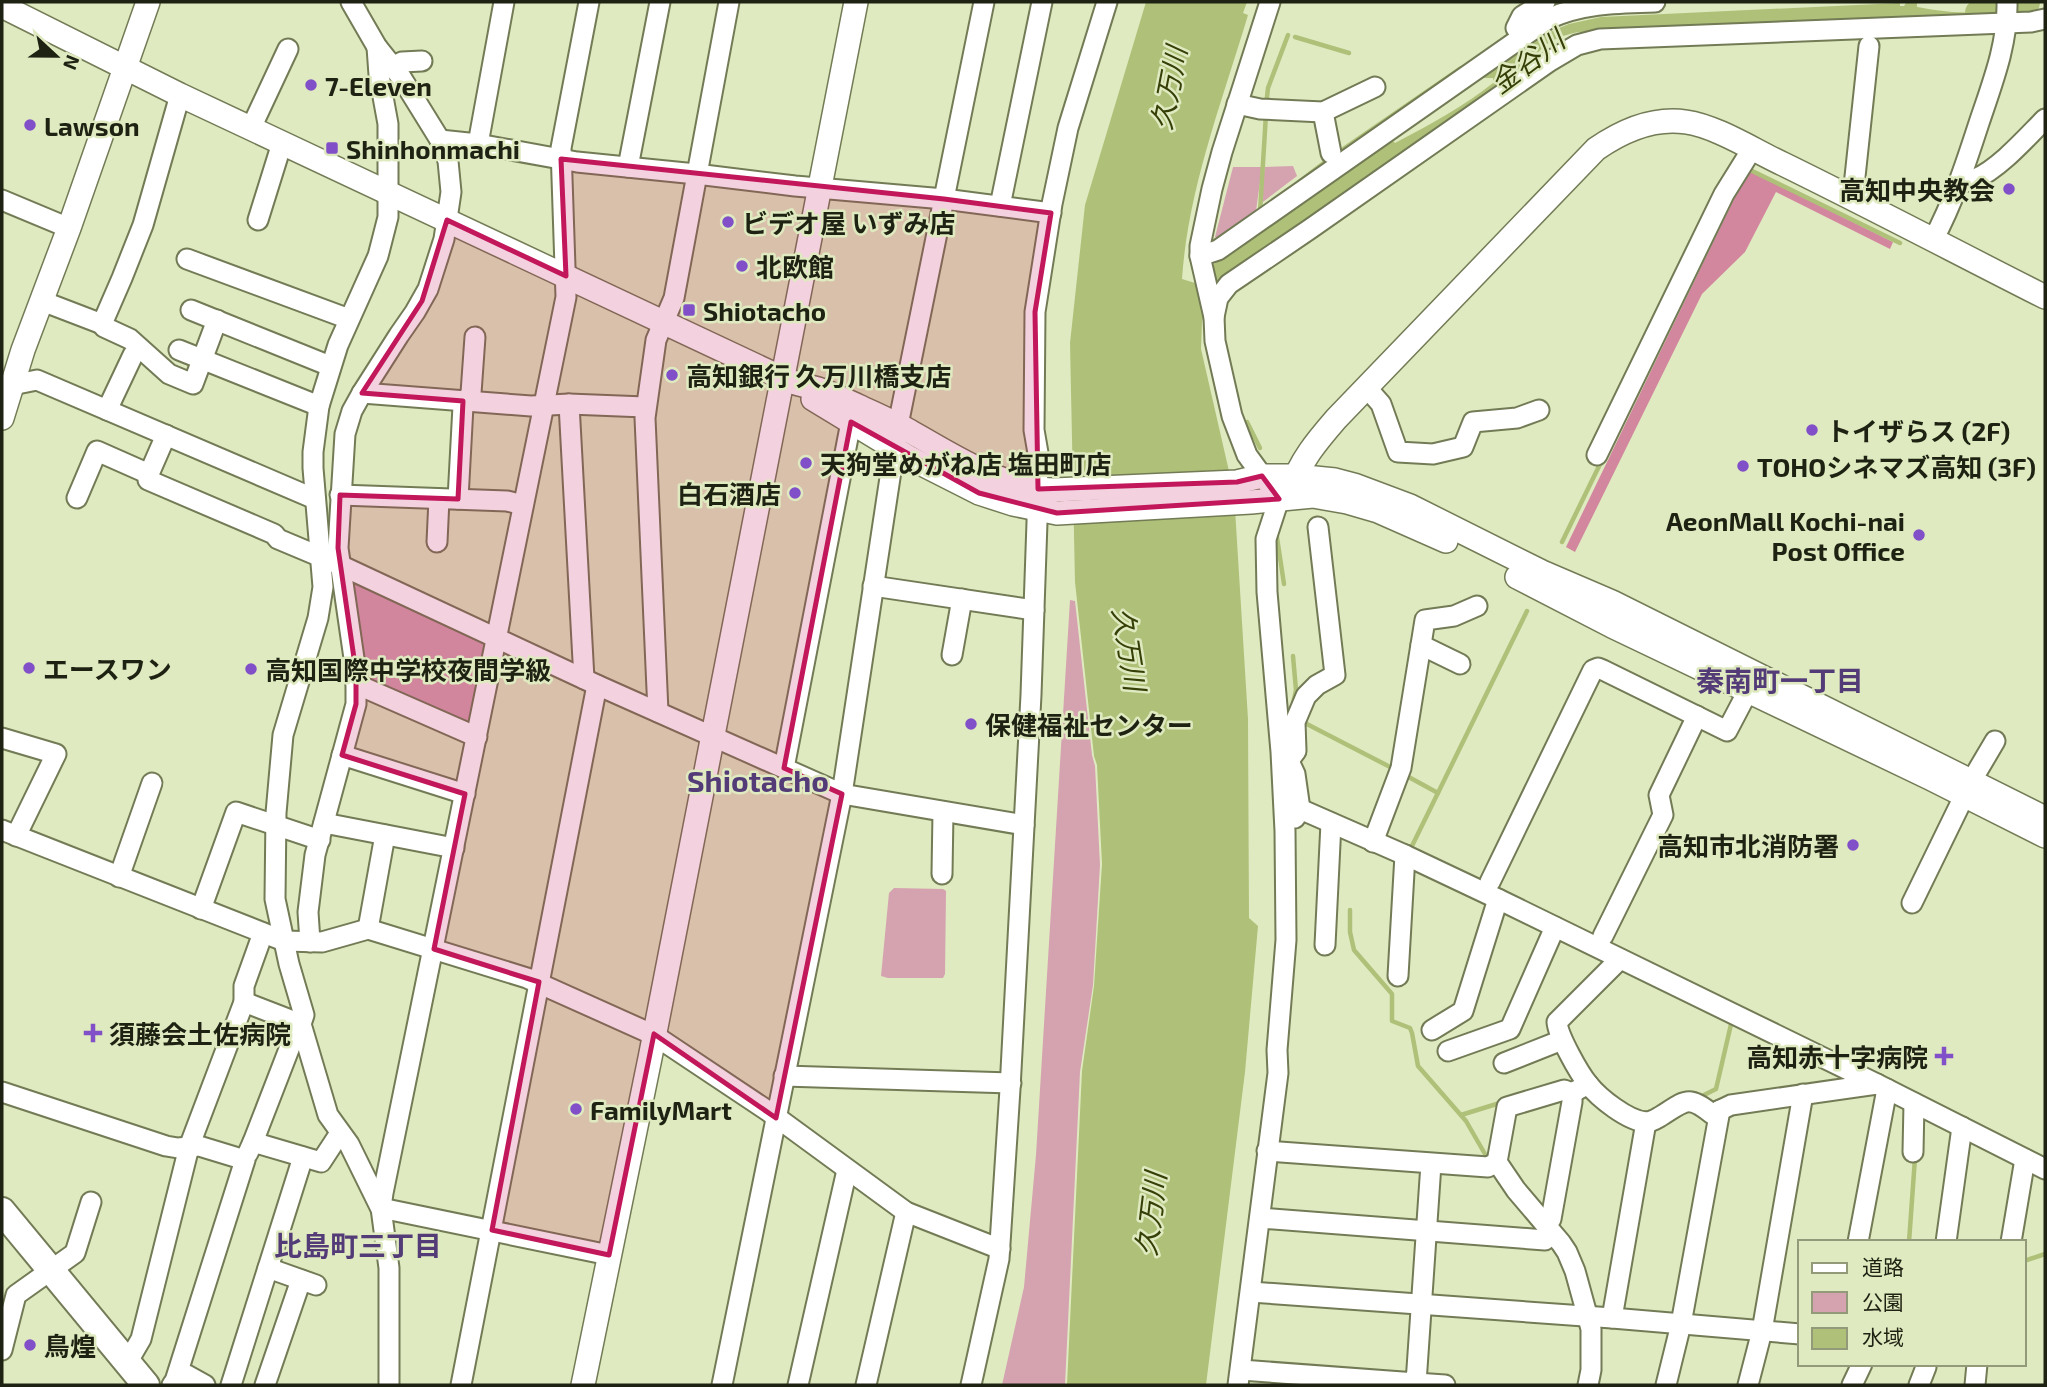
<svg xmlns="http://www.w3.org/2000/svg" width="2047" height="1387" viewBox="0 0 2047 1387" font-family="'Exo 2','Noto Sans JP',sans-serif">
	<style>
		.green { fill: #d5a2b0 }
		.forest { fill: #d2879e }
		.water { fill: #afc079 }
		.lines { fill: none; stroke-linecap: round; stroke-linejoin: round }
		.stream { stroke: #afc079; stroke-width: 4.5 }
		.river { stroke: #afc079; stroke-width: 28 }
		.minor-casing { stroke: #727b55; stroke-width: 23 }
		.tertiary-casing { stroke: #727b55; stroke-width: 26 }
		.secondary-casing { stroke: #727b55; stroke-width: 30 }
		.minor { stroke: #fff; stroke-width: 19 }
		.tertiary { stroke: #fff; stroke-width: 23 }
		.secondary { stroke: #fff; stroke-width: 26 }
		.marked { fill: #c2185b; fill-opacity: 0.2; stroke: #c2185b; stroke-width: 5; stroke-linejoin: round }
		.poi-dot { fill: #814fc7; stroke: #dfeac0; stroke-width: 2.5 }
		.labels { text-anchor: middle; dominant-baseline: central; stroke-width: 5; stroke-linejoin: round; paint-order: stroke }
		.poi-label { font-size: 26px; font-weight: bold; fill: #1e2212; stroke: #dfeac0; text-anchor: start }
		.water-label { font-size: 28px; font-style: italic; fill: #353f07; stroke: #dfeac0 }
		.neighbourhood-label { font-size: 28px; font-weight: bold; fill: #533b78; stroke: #dfeac0 }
		.quarter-label { font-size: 30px; font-weight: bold; fill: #533b78; stroke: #dfeac0 }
	</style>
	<rect width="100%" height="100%" fill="#dfeac0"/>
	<g class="green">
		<path d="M1293,166L1297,176L1259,205L1265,167Z"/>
		<path d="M1233,167H1262L1256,211L1221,239L1215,237Z"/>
		<path d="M355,584L481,641L487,651L471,726L363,678L351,589Z"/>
		<path d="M1070,600L1075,601L1092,755L1095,766L1100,865L1093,985L1080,1072L1065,1385H1002L1024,1287L1036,1155Z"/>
		<path d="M894,888L943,889L946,891L945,974L943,978H888L881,976L889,893Z"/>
	</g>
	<path class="forest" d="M1748,170L1893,242L1890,249L1776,192L1745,252L1702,294L1575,552L1566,547Z"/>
	<path class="water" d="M1146,2H1247L1243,13L1248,15C1222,102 1188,189 1182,279L1195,283L1198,277L1228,253L1371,155L1393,141L1395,143C1429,125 1463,107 1493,83V78H1482L1483,76L1529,43L1554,30L1569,24L1601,17L1900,3V6H1904L1906,3L1917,2V7C1933,10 1964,15 1980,11C1988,8 1992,2 2001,2V12L1968,16L1579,32C1563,35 1545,41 1536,56L1492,92L1204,310L1202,322L1201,349L1234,493L1248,719L1249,918L1258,926L1245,1072L1206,1385H1067L1082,1071L1094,986L1102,864L1097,765L1094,756L1075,582L1070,343L1085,205Z"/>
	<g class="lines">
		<g class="stream">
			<path d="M1295,37L1349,53"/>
			<path d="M1266,106L1268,88L1288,35"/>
			<path d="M1336,154L1461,68"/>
			<path d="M1746,168L1900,243"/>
			<path d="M1299,182L1329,159"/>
			<path d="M1262,210L1260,212L1266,114"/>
			<path d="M1247,422L1260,448"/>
			<path d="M1276,531L1284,584"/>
			<path d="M1562,542L1603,458"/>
			<path d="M1293,704L1296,690L1293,656"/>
			<path d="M1303,722L1394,769"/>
			<path d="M1405,775L1438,793"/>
			<path d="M1413,849L1411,848L1527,611"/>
			<path d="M1350,910V932L1354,950L1392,994V1021L1410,1028L1412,1033L1418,1066L1466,1121L1489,1161"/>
			<path d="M1700,1097L1716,1089L1732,1020"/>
			<path d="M1461,1115L1503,1102"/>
			<path d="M1909,1242L1915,1158"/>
			<path d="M2024,1261L2045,1254"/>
		</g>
		<path class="river" d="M1979,13L2026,2"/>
		<g class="minor-casing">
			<g id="minor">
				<path d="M1516,28L1522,16L1545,2"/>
				<path d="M377,47L379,75L388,124V217L378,256L338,345L319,406L313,452V468L323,587L318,618L283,735L276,813L275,899L289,964L304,1015L301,1024L328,1115L349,1144L380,1207"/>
				<path d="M392,67L402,62L422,61"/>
				<path d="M1237,104L1260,109L1323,112L1375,87"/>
				<path d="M1323,112L1331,153"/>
				<path d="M251,128L288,49"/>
				<path d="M440,140L478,144L577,162L696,174L795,186L944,199L1051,213"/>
				<path d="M478,144L504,2"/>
				<path d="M628,167L660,2"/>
				<path d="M1959,183C1964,182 1971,181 1975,179C1999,169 2027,137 2045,119"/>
				<path d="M1850,197L1854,186L1869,46"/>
				<path d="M2,200L69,228"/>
				<path d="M1000,206L1042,2"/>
				<path d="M258,220L282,143"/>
				<path d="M1933,240C1953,203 1966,163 1979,123C1992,84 2008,44 2007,2"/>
				<path d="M1200,256L1218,250L1548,19C1582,3 1618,3 1655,2"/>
				<path d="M187,259L349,319"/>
				<path d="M42,301L102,324L122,278L143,225L180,95"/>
				<path d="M191,310L330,366"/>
				<path d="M1214,317L1218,298L1229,284L1310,229L1550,61L1577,45L1600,39L2031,22L2045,19"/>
				<path d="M102,324L104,327L130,339L169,374L193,384L217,320"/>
				<path d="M179,350L319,406"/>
				<path d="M12,385L37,380L315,499"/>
				<path d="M1366,387L1381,404L1398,452L1433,454L1463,447L1473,422L1517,418L1539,410"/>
				<path d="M362,393L531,406L569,404L645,407"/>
				<path d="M569,404L584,679"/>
				<path d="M107,410L133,355L140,349"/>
				<path d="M166,435L149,474L148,480L274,534L278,539L340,565L597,685L842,794L1024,825"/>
				<path d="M1597,455L1724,194L1752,149"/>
				<path d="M340,495L507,501L523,505"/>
				<path d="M77,498L97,451L149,474"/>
				<path d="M458,499L463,406L471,393L475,337"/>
				<path d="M437,542L439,499"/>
				<path d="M873,586L1034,610"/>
				<path d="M1421,645L1460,664"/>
				<path d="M952,655L962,599"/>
				<path d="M356,684L477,737"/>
				<path d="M658,712L645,418L656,340L674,298L729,2"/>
				<path d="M2,738L56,754L16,836"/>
				<path d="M342,755L465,794"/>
				<path d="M1287,757L1295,774L1300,809L1295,818"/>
				<path d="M1290,759L1296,751L1295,722L1306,696L1317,685L1335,675L1318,527"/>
				<path d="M784,768L851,422"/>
				<path d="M1300,809L1405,855L1498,899L1877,1084L2045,1169"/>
				<path d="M324,823L454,848"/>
				<path d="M2,830L284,941L322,942L368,929L527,978L654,1035L768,1111L906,1212L1000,1249"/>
				<path d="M1373,842L1401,768L1425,620L1454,616L1477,606"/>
				<path d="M942,874L943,812"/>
				<path d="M119,877L152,783"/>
				<path d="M1490,882L1593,670L1598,668L1603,670L1727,731L1748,691"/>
				<path d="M1912,903L1972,780L1995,741"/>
				<path d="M201,909L236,812L320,840"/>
				<path d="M368,929L385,835"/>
				<path d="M1603,936L1663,815L1659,795L1697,716"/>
				<path d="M310,942L308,912L315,855L356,704V672L338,548L345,434L352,411L362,393L399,335L415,312L428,289L444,239L451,192L448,161L440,140L401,77L377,47L351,2"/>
				<path d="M1325,945L1331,823"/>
				<path d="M1620,959L1557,1022C1558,1036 1579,1073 1588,1084C1599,1098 1628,1121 1646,1122C1652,1122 1656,1119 1661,1116C1685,1101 1688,1094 1712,1114L1731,1105L1877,1084"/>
				<path d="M1398,976L1405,855"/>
				<path d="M244,1002L301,1024L291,1044L253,1142"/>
				<path d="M1432,1030L1463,1011L1498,899"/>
				<path d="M1448,1051L1510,1029L1555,927"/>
				<path d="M1504,1063L1562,1040"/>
				<path d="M784,1076L1011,1083"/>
				<path d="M2,1092L166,1146L178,1148L199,1146L245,1160L175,1381L172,1385"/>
				<path d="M1267,1151L1488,1167L1497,1162"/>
				<path d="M1913,1152L1914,1103"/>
				<path d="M248,1153L253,1142L321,1162L340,1133"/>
				<path d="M381,1208L609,1255"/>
				<path d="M1260,1218L1545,1240"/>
				<path d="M1546,1225L1551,1219L1572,1102V1093"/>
				<path d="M1858,1242L1887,1089"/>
				<path d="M1946,1242L1962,1127"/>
				<path d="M2011,1242L2025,1159"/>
				<path d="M268,1268L316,1285"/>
				<path d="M1251,1292L1612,1318L1800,1334"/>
				<path d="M1612,1318L1646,1122"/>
				<path d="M2,1350L16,1295L75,1253L91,1202"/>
				<path d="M127,1363L141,1339L189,1147L244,1002V986L263,933"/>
				<path d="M1241,1370L1416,1383L1431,1164"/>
				<path d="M175,1381L187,1375L205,1385"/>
				<path d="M1416,1383L1445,1385"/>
				<path d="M231,1385L303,1157"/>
				<path d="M265,1385L301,1280"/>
				<path d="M389,1385V1268L381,1208L383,1193L566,297L561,148L589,2"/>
				<path d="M461,1385L597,685"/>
				<path d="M722,1385L842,794L898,425L984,2"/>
				<path d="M798,1385L847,1170"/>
				<path d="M866,1385L906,1212"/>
				<path d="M971,1385L999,1259L1010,1089L1031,695L1037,522L1038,453L1034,430L1035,312L1052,204L1068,128L1107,2"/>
				<path d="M1238,1385L1278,1073L1277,1050L1286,940L1285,831L1281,752L1267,592L1266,539L1279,499L1247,455L1232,416L1215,341L1214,317L1200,256V246L1212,189L1222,152L1270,2"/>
				<path d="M1588,1385L1591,1370V1329L1575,1271L1567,1252L1561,1243L1516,1190L1497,1162L1507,1107L1564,1090L1572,1093L1588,1084"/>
				<path d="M1666,1385L1681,1324L1720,1110"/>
				<path d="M1748,1385L1762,1331L1803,1094"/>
				<path d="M1852,1385L1862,1364"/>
				<path d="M1919,1385L1926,1367"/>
				<path d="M1975,1385L1977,1364"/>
			</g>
		</g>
		<g class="tertiary-casing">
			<g id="tertiary">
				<path d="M6,8L180,95L782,378C794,384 805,385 818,389C831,393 845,400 858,406C875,414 894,422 911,432C956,457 1001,488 1054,490L1237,482L1262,476H1295L1335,480L1354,485L1410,506L1542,572L1612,602L2045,818"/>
				<path d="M813,399L910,458L979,493L1013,504L1057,513L1251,502L1313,496L1347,502L1378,511L1446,541"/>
				<path d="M2,418L23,350L69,228L148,2"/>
				<path d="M1291,489C1300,461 1317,441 1336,419L1596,149C1622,131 1653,117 1686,122C1716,126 1755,151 1783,164C1871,207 1958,253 2045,297"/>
				<path d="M1517,577L1612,626L1930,778L2045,836"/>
				<path d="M583,1385L650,1058L856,2"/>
			</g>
		</g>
		<g class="secondary-casing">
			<path id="secondary" d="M2,1211L146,1385"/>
		</g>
		<use href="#minor" class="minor"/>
		<use href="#tertiary" class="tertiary"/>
		<use href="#secondary" class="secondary"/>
	</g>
	<path class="marked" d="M561,159L944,199L1051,213L1035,312L1038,489L1237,482L1262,476L1279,499L1057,513L979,493L851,422L784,768L842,794L776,1118L654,1034L609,1255L492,1230L539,982L434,949L465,794L342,755L356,704V672L338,548L340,495L458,499L463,401L362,393L422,301L447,220L566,276Z"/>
	<g class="poi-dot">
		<circle cx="311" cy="85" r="7"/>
		<circle cx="30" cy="125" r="7"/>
		<rect x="325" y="141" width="14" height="14" rx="3.5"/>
		<circle cx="2009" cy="189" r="7"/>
		<circle cx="728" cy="222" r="7"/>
		<circle cx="742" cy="266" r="7"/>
		<rect x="682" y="303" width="14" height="14" rx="3.5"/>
		<circle cx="672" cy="375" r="7"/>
		<circle cx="1812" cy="430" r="7"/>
		<circle cx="806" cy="463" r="7"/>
		<circle cx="1743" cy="466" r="7"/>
		<circle cx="795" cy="493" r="7"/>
		<circle cx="1919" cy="535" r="7"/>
		<circle cx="29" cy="668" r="7"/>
		<circle cx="251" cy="669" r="7"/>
		<circle cx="971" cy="724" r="7"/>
		<circle cx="1853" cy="845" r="7"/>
		<path d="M89.5 1022.5h7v7h7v7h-7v7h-7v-7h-7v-7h7z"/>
		<path d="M1940.5 1045.5h7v7h7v7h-7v7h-7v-7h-7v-7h7z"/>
		<circle cx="576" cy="1109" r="7"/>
		<circle cx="30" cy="1345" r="7"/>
	</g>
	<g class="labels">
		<g class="poi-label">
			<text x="325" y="85">7-Eleven</text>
			<text x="44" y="125">Lawson</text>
			<text x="346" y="148">Shinhonmachi</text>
			<text x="1995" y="189" text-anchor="end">高知中央教会</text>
			<text x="742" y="222">ビデオ屋 いずみ店</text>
			<text x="756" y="266">北欧館</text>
			<text x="703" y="310">Shiotacho</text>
			<text x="686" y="375">高知銀行 久万川橋支店</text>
			<text x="1826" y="430">トイザらス (2F)</text>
			<text x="820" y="463">天狗堂めがね店 塩田町店</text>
			<text x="1757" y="466">TOHOシネマズ高知 (3F)</text>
			<text x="781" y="493" text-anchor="end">白石酒店</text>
			<text x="1905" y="520" text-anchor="end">AeonMall Kochi-nai<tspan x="1905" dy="30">Post Office</tspan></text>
			<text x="43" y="668">エースワン</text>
			<text x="265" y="669">高知国際中学校夜間学級</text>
			<text x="985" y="724">保健福祉センター</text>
			<text x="1839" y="845" text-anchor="end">高知市北消防署</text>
			<text x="109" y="1033">須藤会土佐病院</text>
			<text x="1928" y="1056" text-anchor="end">高知赤十字病院</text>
			<text x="590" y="1109">FamilyMart</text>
			<text x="44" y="1345">鳥煌</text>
		</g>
		<g class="water-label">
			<text transform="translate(1527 61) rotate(-37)">金谷川</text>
			<text transform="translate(1168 88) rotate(-79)">久万川</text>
			<text transform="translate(1130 649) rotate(81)">久万川</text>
			<text transform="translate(1150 1214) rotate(-83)">久万川</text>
		</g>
		<g class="neighbourhood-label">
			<text x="1780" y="680">秦南町一丁目</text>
			<text x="358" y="1245">比島町三丁目</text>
		</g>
		<g class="quarter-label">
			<text x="758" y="780">Shiotacho</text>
		</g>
	</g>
	<rect width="2047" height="1387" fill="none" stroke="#1e2212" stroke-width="7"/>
	<rect x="1798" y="1240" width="228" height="126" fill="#dfeac0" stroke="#929a7a" stroke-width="2"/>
	<rect x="1812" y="1263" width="35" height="10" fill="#ffffff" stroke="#929a7a" stroke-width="2"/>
	<text x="1862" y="1275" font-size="21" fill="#1e2212">道路</text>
	<rect x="1812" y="1292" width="35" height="21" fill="#d5a2b0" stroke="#929a7a" stroke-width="2"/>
	<text x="1862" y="1310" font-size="21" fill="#1e2212">公園</text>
	<rect x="1812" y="1328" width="35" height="21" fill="#afc079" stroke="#929a7a" stroke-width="2"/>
	<text x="1862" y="1345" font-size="21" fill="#1e2212">水域</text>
	<g transform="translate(56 56) rotate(112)" stroke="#dfeac0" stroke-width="5" paint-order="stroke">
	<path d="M0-5L12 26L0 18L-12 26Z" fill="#1e2212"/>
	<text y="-10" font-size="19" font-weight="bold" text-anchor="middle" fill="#1e2212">N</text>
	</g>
</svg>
